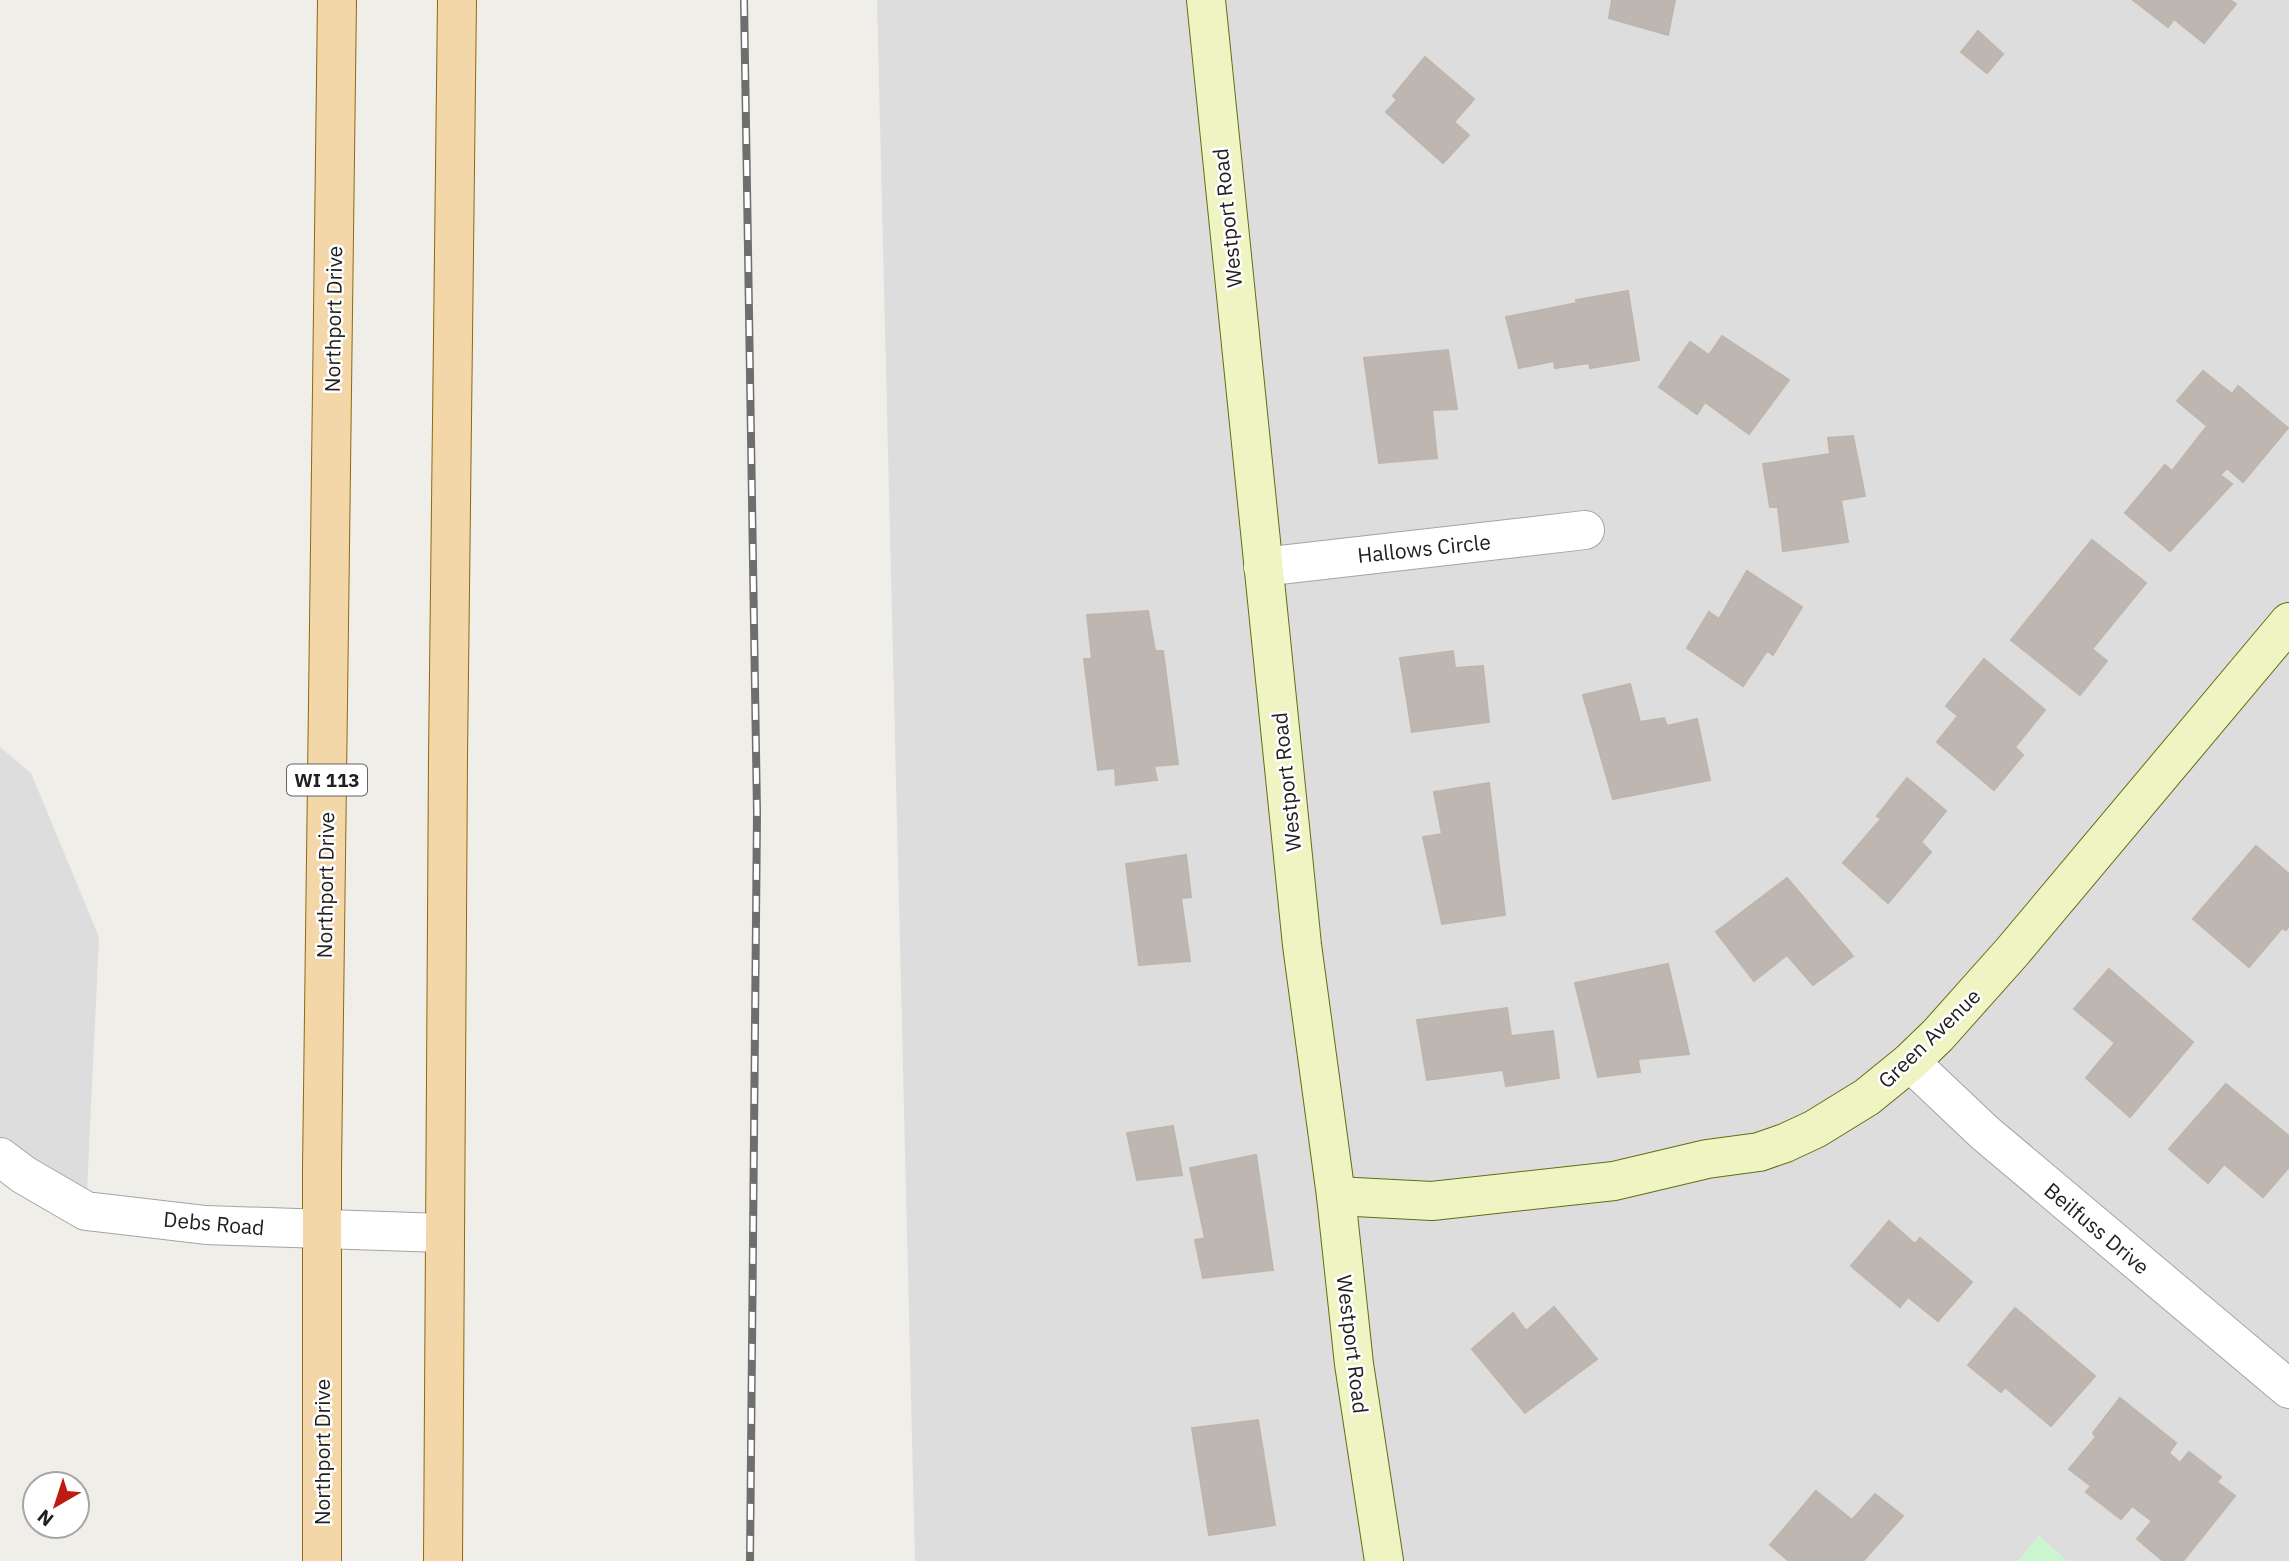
<svg xmlns="http://www.w3.org/2000/svg" width="2289" height="1561" viewBox="0 0 2289 1561" font-family="'IBM Plex Sans',sans-serif">
	<style>
		.residential { fill: #dedddd }
		.park { fill: #caf5cf }
		.building { fill: #bdb6b1; stroke: #c0b5ab; stroke-width: 2 }
		.lines { fill: none; stroke-linecap: round; stroke-linejoin: round }
		.street-casing { stroke: #a4a4a4; stroke-width: 40 }
		.secondary-casing { stroke: #606f10; stroke-width: 40 }
		.primary-casing { stroke: #8e690f; stroke-width: 40 }
		.street { stroke: #fff; stroke-width: 38 }
		.secondary { stroke: #eff4c2; stroke-width: 38 }
		.primary { stroke: #f3d7a9; stroke-width: 38 }
		.rail-casing { stroke: #6e6e6e; stroke-width: 8 }
		.rail { stroke: #fff; stroke-width: 5; stroke-dasharray: 16; stroke-linecap: butt }
		.labels { text-anchor: middle; dominant-baseline: central; stroke-width: 5; stroke-linejoin: round; paint-order: stroke }
		.shield { fill: #fff; stroke: #636363; stroke-width: 2 }
		.shield-label { font-size: 19px; font-weight: bold; fill: #202020 }
		.street-label { font-size: 21px; fill: #202020; stroke: #fff }
	</style>
	<rect width="100%" height="100%" fill="#f0eee8"/>
	<g class="residential">
		<path d="M877,0H2289V1561H2067L2039,1536L2018,1561H915Z"/>
		<path d="M0,747L31,773L99,937L86,1211L0,1157Z"/>
	</g>
	<path class="park" d="M2039,1536L2067,1561H2018Z"/>
	<g class="building">
		<path d="M1612,0H1675L1668,35L1609,18Z"/>
		<path d="M2133,0H2230L2236,4L2204,43L2174,19L2168,27Z"/>
		<path d="M1978,31L2003,54L1987,73L1961,52Z"/>
		<path d="M1425,57L1474,99L1454,122L1469,135L1443,163L1386,112L1397,100L1393,96Z"/>
		<path d="M1628,291L1639,360L1590,368L1589,363L1555,368L1554,361L1519,368L1506,317L1577,303L1576,300Z"/>
		<path d="M1722,336L1789,380L1749,434L1705,402L1697,414L1659,387L1690,342L1709,355Z"/>
		<path d="M1448,350L1457,409L1432,410L1437,458L1379,463L1364,358Z"/>
		<path d="M2203,371L2232,394L2238,386L2288,428L2243,482L2227,468L2220,475L2232,484L2170,551L2125,513L2165,465L2172,471L2207,426L2177,401Z"/>
		<path d="M1853,436L1865,496L1841,500L1848,542L1783,551L1778,507H1770L1763,464L1830,454L1828,438Z"/>
		<path d="M2092,540L2146,583L2092,649L2107,661L2080,695L2011,640Z"/>
		<path d="M1747,571L1802,607L1773,655L1767,651L1743,686L1687,648L1709,612L1719,619Z"/>
		<path d="M1148,611L1155,651H1163L1178,764L1154,766L1157,780L1116,785L1115,768L1098,770L1084,659H1092L1087,615Z"/>
		<path d="M1453,651L1455,668L1483,666L1489,722L1412,732L1400,658Z"/>
		<path d="M1984,659L2045,710L2015,747L2023,755L1994,790L1937,742L1958,716L1946,706Z"/>
		<path d="M1630,684L1640,722L1664,718L1667,726L1697,719L1710,780L1613,799L1583,695Z"/>
		<path d="M1907,778L1946,811L1921,842L1931,852L1888,903L1843,863L1881,819L1877,816Z"/>
		<path d="M1489,783L1505,915L1442,924L1423,837L1442,834L1434,792Z"/>
		<path d="M2256,846L2289,874V926L2286,930L2282,928L2249,967L2193,919Z"/>
		<path d="M1186,855L1191,897L1181,898L1190,961L1139,965L1126,864Z"/>
		<path d="M1787,878L1853,956L1813,985L1787,955L1754,981L1716,932Z"/>
		<path d="M1668,964L1689,1054L1638,1059L1640,1072L1598,1077L1575,983Z"/>
		<path d="M2109,969L2193,1042L2130,1117L2086,1078L2115,1043L2074,1009Z"/>
		<path d="M1507,1008L1511,1036L1553,1031L1559,1078L1506,1086L1503,1070L1427,1080L1417,1020Z"/>
		<path d="M2226,1084L2289,1136V1167L2263,1197L2224,1164L2208,1183L2169,1149Z"/>
		<path d="M1173,1126L1182,1175L1137,1180L1127,1133Z"/>
		<path d="M1256,1155L1273,1270L1203,1278L1195,1240L1205,1238L1190,1168Z"/>
		<path d="M1889,1221L1915,1244L1920,1238L1972,1282L1938,1321L1908,1297L1900,1307L1851,1266Z"/>
		<path d="M1554,1307L1597,1359L1525,1413L1472,1349L1513,1313L1526,1331Z"/>
		<path d="M2015,1308L2095,1376L2051,1426L2005,1387L2001,1392L1968,1365Z"/>
		<path d="M2120,1398L2176,1443L2169,1453L2180,1463L2189,1452L2221,1477L2217,1482L2235,1496L2183,1561H2163L2137,1539L2152,1521L2132,1506L2121,1519L2086,1492L2091,1486L2069,1469L2096,1437L2093,1433Z"/>
		<path d="M1258,1420L1275,1525L1209,1535L1192,1428Z"/>
		<path d="M1816,1491L1852,1520L1875,1494L1903,1516L1863,1561H1789L1770,1545Z"/>
	</g>
	<g class="lines">
		<g class="street-casing">
			<g id="street">
				<path d="M1263,567L1585,530"/>
				<path d="M1910,1062L1985,1133L2289,1389"/>
				<path d="M0,1157L24,1175L86,1211L206,1225L443,1233"/>
			</g>
		</g>
		<g class="secondary-casing">
			<g id="secondary">
				<path d="M1206,0L1302,945L1336,1196L1354,1364L1384,1561"/>
				<path d="M1336,1196L1432,1201L1614,1181L1707,1159L1759,1152L1785,1143L1815,1129L1867,1097L1910,1062L1938,1035L2012,952L2289,622"/>
			</g>
		</g>
		<g class="primary-casing">
			<g id="primary">
				<path d="M322,1561V1170L337,0"/>
				<path d="M443,1561C443,1041 451,520 457,0"/>
			</g>
		</g>
		<use href="#street" class="street"/>
		<use href="#secondary" class="secondary"/>
		<use href="#primary" class="primary"/>
		<g class="rail-casing">
			<path id="rail" d="M744,0L757,813L750,1561"/>
		</g>
		<use href="#rail" class="rail"/>
	</g>
	<g class="labels">
		<rect class="shield" x="287" y="764.5" width="80" height="31" rx="5"/>
		<g class="shield-label">
			<text x="327" y="780">WI 113</text>
		</g>
		<g class="street-label">
			<text transform="translate(1227 218) rotate(-96)">Westport Road</text>
			<text transform="translate(333 319) rotate(-89)">Northport Drive</text>
			<text transform="translate(1424 548) rotate(-6)">Hallows Circle</text>
			<text transform="translate(1286 782) rotate(-96)">Westport Road</text>
			<text transform="translate(325 885) rotate(-89)">Northport Drive</text>
			<text transform="translate(1929 1038) rotate(-44)">Green Avenue</text>
			<text transform="translate(214 1223) rotate(5)">Debs Road</text>
			<text transform="translate(2097 1228) rotate(40)">Beilfuss Drive</text>
			<text transform="translate(1353 1344) rotate(83)">Westport Road</text>
			<text transform="translate(322 1452) rotate(-90)">Northport Drive</text>
		</g>
	</g>
	<g transform="translate(56 1505) rotate(219)"><circle r="33" fill="#ffffff" stroke="#a6a6a6" stroke-width="2"/>
	<path d="M0-5L12 26L0 18L-12 26Z" fill="#bd1b14"/>
	<text y="-10" font-size="19" font-weight="bold" text-anchor="middle" fill="#202020">N</text>
	</g>
</svg>
